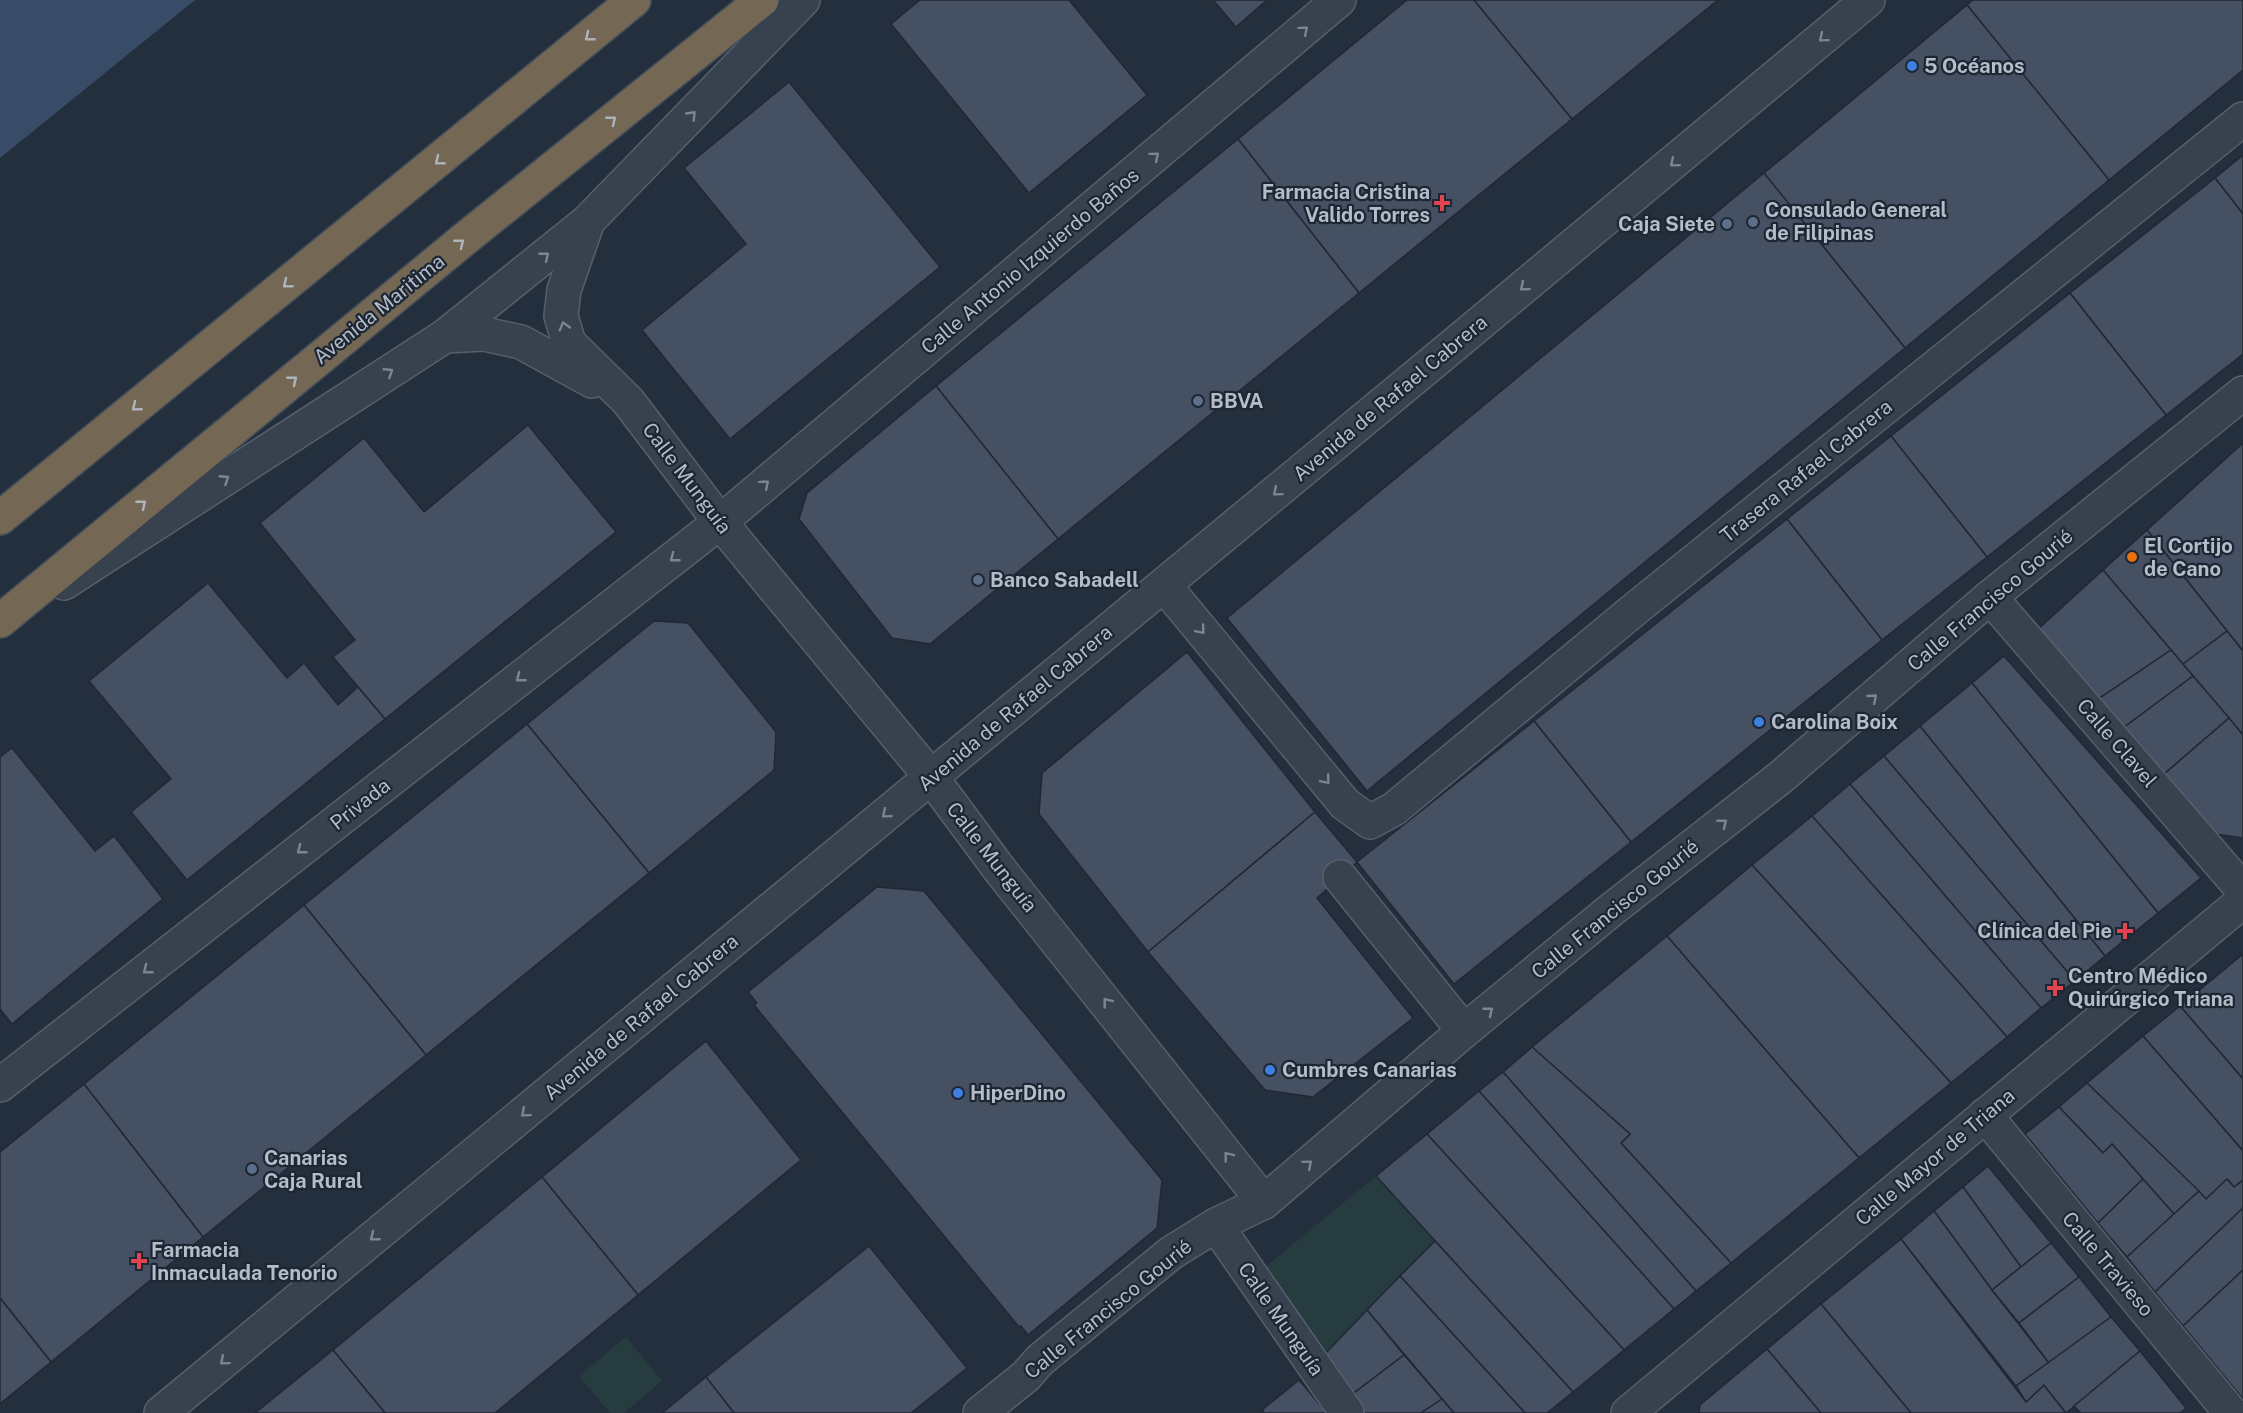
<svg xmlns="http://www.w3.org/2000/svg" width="2243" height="1413" viewBox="0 0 2243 1413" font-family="'Public Sans',sans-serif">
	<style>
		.green { fill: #263c3f }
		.water { fill: #394c67 }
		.building { fill: #455162; stroke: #1f2835; stroke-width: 1.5 }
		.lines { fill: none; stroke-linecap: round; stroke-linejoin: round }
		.minor-casing { stroke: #565f6c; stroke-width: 36 }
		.highway-casing { stroke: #434c59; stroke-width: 36 }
		.minor { stroke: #38414e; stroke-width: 33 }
		.highway { stroke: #746855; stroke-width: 33 }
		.oneway { stroke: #7c8592 }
		.oneway2 { stroke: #aeb4bd }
		.shop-dot { fill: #3f7fe0; stroke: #1d2633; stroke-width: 2 }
		.health-dot { fill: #e0444e; stroke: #1d2633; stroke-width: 2 }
		.service-dot { fill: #5c6f8a; stroke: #1d2633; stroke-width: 2 }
		.food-dot { fill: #e8710a; stroke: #1d2633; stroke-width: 2 }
		.labels { text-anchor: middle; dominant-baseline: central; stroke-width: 4.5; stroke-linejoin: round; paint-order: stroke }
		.poi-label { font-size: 20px; font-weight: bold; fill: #b4bcc9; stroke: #1d2633; text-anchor: start }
		.street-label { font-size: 20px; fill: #b4bcc9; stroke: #1d2633 }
	</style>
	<rect width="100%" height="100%" fill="#242f3e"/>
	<g class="green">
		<path d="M1376,1176L1435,1241L1323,1356L1264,1268Z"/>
		<path d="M626,1337L662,1381L624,1413H610L579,1376Z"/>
	</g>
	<path class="water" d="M0,0H195L0,158Z"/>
	<g class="building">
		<path d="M920,0H1069L1147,95L1029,193L891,24Z"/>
		<path d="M1213,0H1267L1236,27Z"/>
		<path d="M1407,0H1474L1572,119L1359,293L1238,139Z"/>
		<path d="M1474,0H1718L1572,119Z"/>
		<path d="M1973,0H2243V70L2109,180L1967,5Z"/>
		<path d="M1967,5L2109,180L1905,348L1764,173Z"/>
		<path d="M789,82L940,267L730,439L642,330L746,244L684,168Z"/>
		<path d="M1238,139L1359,293L1058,539L936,386Z"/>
		<path d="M2243,155V214L2215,178Z"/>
		<path d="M1764,173L1905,348L1367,791L1227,618Z"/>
		<path d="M2215,178L2243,214V354L2166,415L2070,293Z"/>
		<path d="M2070,293L2166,415L1987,557L1891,436Z"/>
		<path d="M936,386L1058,539L930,644L892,638L799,519L807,493Z"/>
		<path d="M528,425L616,532L385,719L333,657L355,640L260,523L364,438L424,512Z"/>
		<path d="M1891,436L1987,557L1882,640L1787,519Z"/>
		<path d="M2243,443V651L2147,530Z"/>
		<path d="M1787,519L1882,640L1631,842L1534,721Z"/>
		<path d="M2147,530L2227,631L2183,664L2103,570Z"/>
		<path d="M2103,570L2171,650L2097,700L2036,631Z"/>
		<path d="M208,583L287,678L304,663L338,705L358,687L385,719L187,880L131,812L171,779L89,681Z"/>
		<path d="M654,621L688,623L776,732L774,770L649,873L527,724Z"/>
		<path d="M2227,631L2243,651V735L2183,664Z"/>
		<path d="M2171,650L2193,676L2123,728L2097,700Z"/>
		<path d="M1187,652L1315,812L1148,952L1039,814L1042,773Z"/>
		<path d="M2004,656L2201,878L2158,913L1972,683Z"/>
		<path d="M2193,676L2229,718L2163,775L2123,728Z"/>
		<path d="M1972,683L2158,913L2105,956L1920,726Z"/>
		<path d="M2229,718L2243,735V838L2215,834L2163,775Z"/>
		<path d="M1534,721L1631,842L1454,984L1357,862Z"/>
		<path d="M527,724L649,873L426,1055L304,905Z"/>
		<path d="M1920,726L2105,956L2075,981L1884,756Z"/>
		<path d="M12,748L95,851L114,836L163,899L12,1024L0,1009V757Z"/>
		<path d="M1884,756L2075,981L2041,1008L1850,784Z"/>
		<path d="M1850,784L2041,1008L2007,1037L1812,816Z"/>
		<path d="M1315,812L1357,862L1317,898L1413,1018L1313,1097L1265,1090L1148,952Z"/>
		<path d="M1812,816L2007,1037L1951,1083L1752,865Z"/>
		<path d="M1752,865L1951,1083L1859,1158L1667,936Z"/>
		<path d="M877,887L924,891L1162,1180L1157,1228L1028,1335L1021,1326L1019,1327L754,1005L757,1003L748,992Z"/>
		<path d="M304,905L426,1055L203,1237L84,1084Z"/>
		<path d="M1667,936L1859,1158L1731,1263L1621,1143L1630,1134L1532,1047Z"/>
		<path d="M2243,954V1079L2180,1006Z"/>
		<path d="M2180,1006L2243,1079V1151L2143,1036Z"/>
		<path d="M2143,1036L2243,1151V1180L2234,1187L2227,1179L2206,1199L2087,1083Z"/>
		<path d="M706,1041L801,1160L638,1295L542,1177Z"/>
		<path d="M1532,1047L1630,1134L1621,1143L1731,1263L1696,1291L1503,1072Z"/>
		<path d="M1503,1072L1696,1291L1674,1309L1479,1091Z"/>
		<path d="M2087,1083L2199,1191L2174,1214L2112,1144L2103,1153L2059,1107Z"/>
		<path d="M84,1084L203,1237L51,1362L0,1298V1152Z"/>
		<path d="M1479,1091L1674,1309L1624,1350L1427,1134Z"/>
		<path d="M2059,1107L2103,1153L2112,1144L2143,1179L2098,1223L2025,1134Z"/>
		<path d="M1427,1134L1624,1350L1573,1392L1376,1176Z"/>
		<path d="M1988,1166L2051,1243L2021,1267L1963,1187Z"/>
		<path d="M542,1177L638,1295L495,1413H385L333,1350Z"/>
		<path d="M2143,1179L2174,1214L2127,1257L2098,1223Z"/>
		<path d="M2227,1179L2234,1187L2243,1180V1208L2155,1292L2127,1257L2199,1191L2206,1199Z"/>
		<path d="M1963,1187L2021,1267L1992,1290L1934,1211Z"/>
		<path d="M2243,1208V1270L2183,1326L2155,1292Z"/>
		<path d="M1934,1211L1992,1290L2049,1363L2016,1386L1901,1239Z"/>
		<path d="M1901,1239L2026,1402L2044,1385L2066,1413H1911L1821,1304Z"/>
		<path d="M1435,1241L1573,1392L1547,1413H1525L1400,1276Z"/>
		<path d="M2051,1243L2079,1277L2019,1323L1992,1290Z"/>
		<path d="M869,1246L967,1368L911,1413H734L706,1377Z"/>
		<path d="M2243,1270V1399L2183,1326Z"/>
		<path d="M1400,1276L1525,1413H1454L1367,1310Z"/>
		<path d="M2079,1277L2111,1317L2049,1363L2019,1323Z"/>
		<path d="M0,1298L51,1362L0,1404Z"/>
		<path d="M1821,1304L1911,1413H1821L1767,1349Z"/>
		<path d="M1367,1310L1404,1355L1350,1396L1323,1356Z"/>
		<path d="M2111,1317L2140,1351L2066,1413L2044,1385L2026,1402L2016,1386Z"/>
		<path d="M1767,1349L1821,1413H1699L1700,1405Z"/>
		<path d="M333,1350L385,1413H255Z"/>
		<path d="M2140,1351L2186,1408L2180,1413H2081L2074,1406Z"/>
		<path d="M1404,1355L1442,1399L1421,1413H1361L1350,1396Z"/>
		<path d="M706,1377L734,1413H662Z"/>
		<path d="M1299,1380L1327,1413H1264L1262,1410Z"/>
		<path d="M1442,1399L1454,1413H1421Z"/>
	</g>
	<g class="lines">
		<g class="minor-casing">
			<g id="minor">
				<path d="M803,0L588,221L564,290L561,316L569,343L628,401L720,522L931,777L1000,870L1264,1202"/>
				<path d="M445,336L484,334L521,342L592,381"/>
				<path d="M64,583L445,336L587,222"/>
				<path d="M1164,585L1345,804L1370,822L1394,809L1635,609L2243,119"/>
				<path d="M1990,597L2243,890"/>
				<path d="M1340,877L1464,1031"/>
				<path d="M0,1085L720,522L1339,0"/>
				<path d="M1985,1115L2231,1413"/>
				<path d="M1216,1225L1347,1413"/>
				<path d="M161,1413L1431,364L1868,0"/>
				<path d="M980,1413L1026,1376L1040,1360L1171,1253L1216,1225L1264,1202L1464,1031L1611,910L1781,777L1990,597L2243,393"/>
				<path d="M1628,1413L2243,901"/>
			</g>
		</g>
		<g class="highway-casing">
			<g id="highway">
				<path d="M0,518L634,0"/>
				<path d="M0,621L467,237L762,0"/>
			</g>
		</g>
		<use href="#minor" class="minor"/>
		<use href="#highway" class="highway"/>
	</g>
	<defs><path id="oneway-chevron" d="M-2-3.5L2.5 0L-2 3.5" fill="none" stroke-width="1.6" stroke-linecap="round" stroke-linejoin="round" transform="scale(1.5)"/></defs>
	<g class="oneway">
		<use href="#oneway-chevron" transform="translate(1304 30) rotate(-40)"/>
		<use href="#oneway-chevron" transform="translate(1823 38) rotate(140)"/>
		<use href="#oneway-chevron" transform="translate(692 115) rotate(-46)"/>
		<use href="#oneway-chevron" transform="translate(1155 156) rotate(-40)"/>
		<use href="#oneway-chevron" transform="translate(1674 163) rotate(140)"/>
		<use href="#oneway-chevron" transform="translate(545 256) rotate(-39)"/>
		<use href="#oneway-chevron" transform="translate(1524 287) rotate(140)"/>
		<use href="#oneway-chevron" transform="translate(564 326) rotate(-106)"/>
		<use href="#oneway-chevron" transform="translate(389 372) rotate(-33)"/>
		<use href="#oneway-chevron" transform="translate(225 479) rotate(-33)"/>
		<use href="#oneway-chevron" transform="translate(765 484) rotate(-40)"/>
		<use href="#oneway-chevron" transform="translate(1277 492) rotate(140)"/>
		<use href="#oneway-chevron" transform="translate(674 558) rotate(142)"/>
		<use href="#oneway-chevron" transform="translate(1201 630) rotate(50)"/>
		<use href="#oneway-chevron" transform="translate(520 678) rotate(142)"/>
		<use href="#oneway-chevron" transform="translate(1873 698) rotate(-41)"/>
		<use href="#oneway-chevron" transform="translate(1326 780) rotate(50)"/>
		<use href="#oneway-chevron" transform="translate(886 814) rotate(140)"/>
		<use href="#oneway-chevron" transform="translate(1723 823) rotate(-38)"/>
		<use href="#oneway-chevron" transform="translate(301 850) rotate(142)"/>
		<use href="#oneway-chevron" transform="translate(147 970) rotate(142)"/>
		<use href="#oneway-chevron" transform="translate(1107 1002) rotate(-128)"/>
		<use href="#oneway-chevron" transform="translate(1489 1011) rotate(-39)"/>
		<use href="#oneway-chevron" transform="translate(525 1113) rotate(140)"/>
		<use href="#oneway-chevron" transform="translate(1228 1156) rotate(-128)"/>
		<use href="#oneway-chevron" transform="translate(1308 1164) rotate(-40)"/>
		<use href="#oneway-chevron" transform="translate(374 1237) rotate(141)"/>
		<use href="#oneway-chevron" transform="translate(224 1361) rotate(140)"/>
	</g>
	<g class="oneway2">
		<use href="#oneway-chevron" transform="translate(589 37) rotate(141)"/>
		<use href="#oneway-chevron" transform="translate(612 120) rotate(-39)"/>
		<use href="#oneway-chevron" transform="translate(439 161) rotate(141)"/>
		<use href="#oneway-chevron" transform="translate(460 243) rotate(-39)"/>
		<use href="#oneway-chevron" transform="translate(287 284) rotate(141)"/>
		<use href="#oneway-chevron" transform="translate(293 380) rotate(-39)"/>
		<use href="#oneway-chevron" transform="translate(136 407) rotate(141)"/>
		<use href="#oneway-chevron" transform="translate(142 504) rotate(-39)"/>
	</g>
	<g class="shop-dot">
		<circle cx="1912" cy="66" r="6"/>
		<circle cx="1759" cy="722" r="6"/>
		<circle cx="1270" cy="1070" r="6"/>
		<circle cx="958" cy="1093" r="6"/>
	</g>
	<g class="health-dot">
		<path d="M1439 194h6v6h6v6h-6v6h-6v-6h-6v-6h6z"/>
		<path d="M2122 922h6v6h6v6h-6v6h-6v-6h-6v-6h6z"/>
		<path d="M2052 979h6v6h6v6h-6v6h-6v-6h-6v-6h6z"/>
		<path d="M136 1252h6v6h6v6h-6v6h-6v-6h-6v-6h6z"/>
	</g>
	<g class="service-dot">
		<circle cx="1753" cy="222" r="6"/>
		<circle cx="1727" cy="224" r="6"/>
		<circle cx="1198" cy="401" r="6"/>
		<circle cx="978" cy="580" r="6"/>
		<circle cx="252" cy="1169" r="6"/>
	</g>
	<circle class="food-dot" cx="2132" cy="557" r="6"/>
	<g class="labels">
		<g class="poi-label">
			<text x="1924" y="66">5 Océanos</text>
			<text x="1430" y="192" text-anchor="end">Farmacia Cristina<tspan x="1430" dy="23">Valido Torres</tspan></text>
			<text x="1765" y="210">Consulado General<tspan x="1765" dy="23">de Filipinas</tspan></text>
			<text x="1715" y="224" text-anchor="end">Caja Siete</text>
			<text x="1210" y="401">BBVA</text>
			<text x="2144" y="546">El Cortijo<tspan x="2144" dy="23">de Cano</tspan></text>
			<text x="990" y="580">Banco Sabadell</text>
			<text x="1771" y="722">Carolina Boix</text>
			<text x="2112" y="931" text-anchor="end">Clínica del Pie</text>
			<text x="2068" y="976">Centro Médico<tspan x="2068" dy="23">Quirúrgico Triana</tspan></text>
			<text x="1282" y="1070">Cumbres Canarias</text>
			<text x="970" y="1093">HiperDino</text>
			<text x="264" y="1158">Canarias<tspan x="264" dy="23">Caja Rural</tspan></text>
			<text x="151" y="1250">Farmacia<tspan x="151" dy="23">Inmaculada Tenorio</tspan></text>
		</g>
		<g class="street-label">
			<text transform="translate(1030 261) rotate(-40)">Calle Antonio Izquierdo Baños</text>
			<text transform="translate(379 309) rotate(-39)">Avenida Maritima</text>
			<text transform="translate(1390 398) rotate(-40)">Avenida de Rafael Cabrera</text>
			<text transform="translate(1806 471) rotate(-39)">Trasera Rafael Cabrera</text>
			<text transform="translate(687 478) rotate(53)">Calle Munguía</text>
			<text transform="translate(1990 600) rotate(-40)">Calle Francisco Gourié</text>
			<text transform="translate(1015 708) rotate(-40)">Avenida de Rafael Cabrera</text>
			<text transform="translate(2117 743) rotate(49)">Calle Clavel</text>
			<text transform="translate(360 804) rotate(-38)">Privada</text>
			<text transform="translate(992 857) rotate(52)">Calle Munguía</text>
			<text transform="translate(1615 909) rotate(-39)">Calle Francisco Gourié</text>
			<text transform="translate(641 1017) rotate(-40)">Avenida de Rafael Cabrera</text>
			<text transform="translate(1935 1157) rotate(-40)">Calle Mayor de Triana</text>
			<text transform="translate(2108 1264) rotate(50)">Calle Travieso</text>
			<text transform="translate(1108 1309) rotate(-39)">Calle Francisco Gourié</text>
			<text transform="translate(1281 1319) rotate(55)">Calle Munguía</text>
		</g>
	</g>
</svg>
